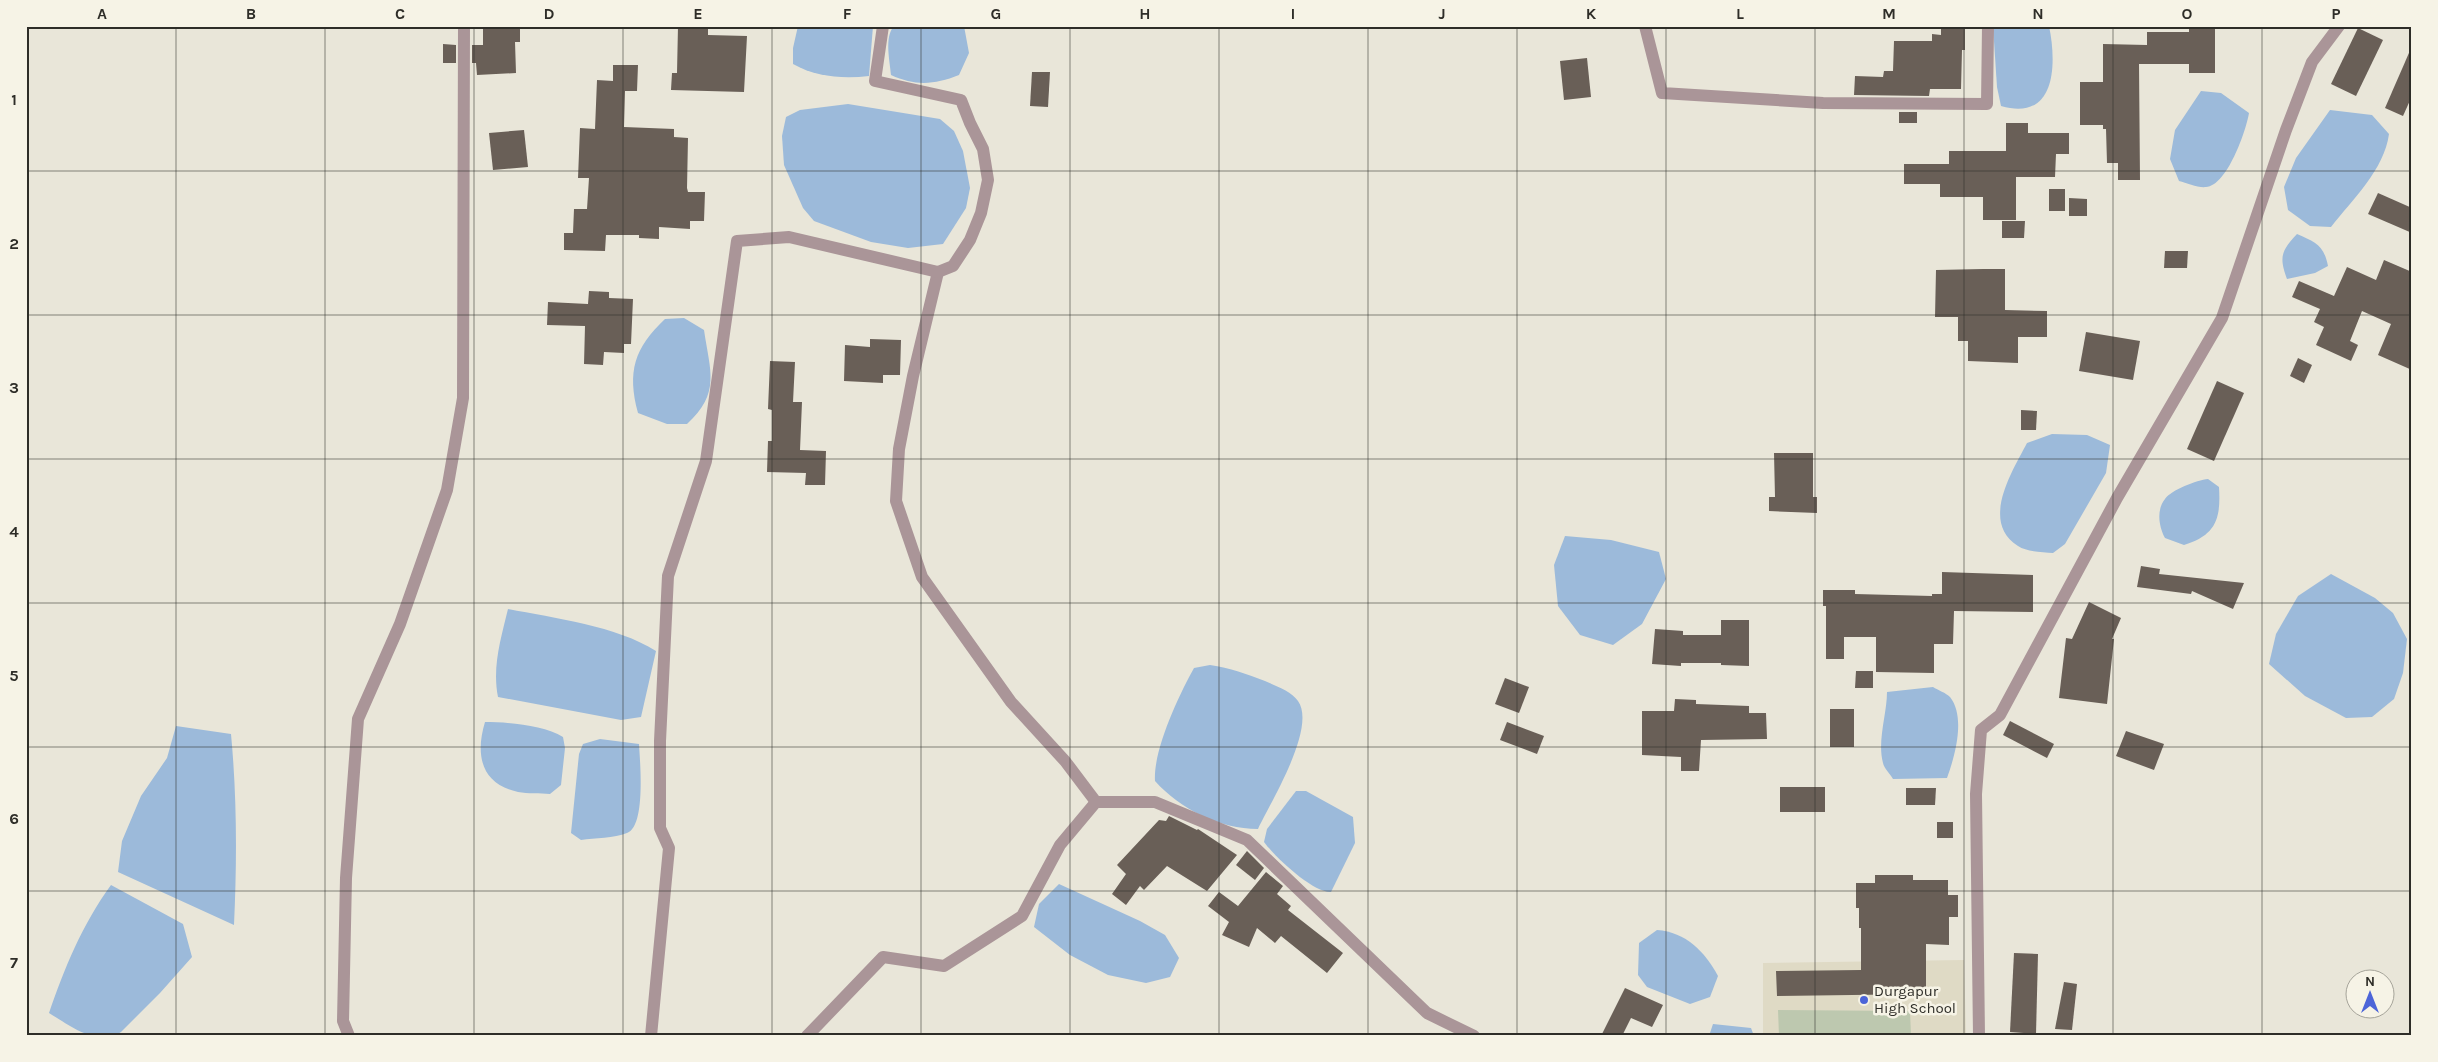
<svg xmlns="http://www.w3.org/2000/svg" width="2438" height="1062" viewBox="0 0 2438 1062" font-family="Karla,sans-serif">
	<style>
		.built { fill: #dfdac5 }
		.green { fill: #bdc8af }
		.water { fill: #9cbada }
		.building { fill: #695f57 }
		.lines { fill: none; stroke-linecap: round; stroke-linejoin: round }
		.minor { stroke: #aa9598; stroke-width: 12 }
		.grid { fill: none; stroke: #2e2d28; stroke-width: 1; stroke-opacity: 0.55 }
		.poi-dot { fill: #4c64d8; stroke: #f6f3e6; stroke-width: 2 }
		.labels { text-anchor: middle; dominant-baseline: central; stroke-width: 5; stroke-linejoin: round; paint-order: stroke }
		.poi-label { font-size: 15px; fill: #2e2d28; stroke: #f6f3e6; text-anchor: start }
		.neatline { fill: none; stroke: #2e2d28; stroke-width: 2 }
		.grid-label { font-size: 16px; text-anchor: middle; font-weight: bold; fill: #2e2d28 }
	</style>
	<rect width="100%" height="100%" fill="#e9e6d9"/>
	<path class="built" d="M1964,960L1966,1036H1763V963Z"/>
	<path class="green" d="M1778,1010L1910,1011L1911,1036H1779Z"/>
	<g class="water">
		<path d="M798,26H873L869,76C843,79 816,77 793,64V48Z"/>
		<path d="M894,26H964L969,53L959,75C934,85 915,86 891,75C890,61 884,37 894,26Z"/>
		<path d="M1993,26H2049C2057,64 2056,122 2001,106L1997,87Z"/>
		<path d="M2201,91L2221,93L2249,113C2246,131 2227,186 2206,187C2198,188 2187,183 2179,181L2170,159L2175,130Z"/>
		<path d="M848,104L940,119L954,131L963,151L970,188L966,208L943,244L908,248L871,242L814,221L803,208L784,165L782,136L786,117L800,110Z"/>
		<path d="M2330,110L2372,115L2389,134C2384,170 2353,199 2331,227L2310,226L2288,210L2284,187L2296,158Z"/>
		<path d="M2297,234C2315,242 2324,245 2328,266L2315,273L2287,279C2279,257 2281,251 2297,234Z"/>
		<path d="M684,318L704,330C710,371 721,393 687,424H667L638,413C627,372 634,348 665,319Z"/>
		<path d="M2052,434L2087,435L2110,445L2106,473L2065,544L2053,553C2043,552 2027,552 2018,546C1980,522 2012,472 2027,443Z"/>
		<path d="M2208,479L2219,487C2221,519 2216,535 2184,545L2165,538C2159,527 2156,510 2165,499C2171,490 2197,480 2208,479Z"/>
		<path d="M1565,536L1611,540L1659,552L1666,579L1642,624L1613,645L1580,635L1558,606L1554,565Z"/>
		<path d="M2331,574L2375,598L2393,613L2407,639L2403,673L2394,699L2372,717L2346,718L2305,696L2269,664L2276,634L2298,596Z"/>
		<path d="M508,609C554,618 617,626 656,651L641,717L621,720L498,697C492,667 501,638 508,609Z"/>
		<path d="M1210,665C1230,668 1247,674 1265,681C1276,686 1291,691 1298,701C1317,728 1270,803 1258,829C1220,829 1180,809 1155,781C1153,750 1179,695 1194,668Z"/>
		<path d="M1933,687C1938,690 1946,693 1950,697C1966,717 1955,756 1947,778L1893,779C1890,774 1884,768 1883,763C1877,741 1887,714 1887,692Z"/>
		<path d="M485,722C507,722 544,725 563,737L565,748L561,785L550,794C540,793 528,794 518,792C481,784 475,755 485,722Z"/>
		<path d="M176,726L231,734C237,798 237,860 234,925L118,872L122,841L141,796L167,758Z"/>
		<path d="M600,739L639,744C640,762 646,826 627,833C614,838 595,838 581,840L571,833L579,754L583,744Z"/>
		<path d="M1296,791H1306L1353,817L1355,843L1331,892C1313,893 1275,857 1264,842L1267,829Z"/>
		<path d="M1059,884L1140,921L1165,935L1179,958L1170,977L1146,983L1108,975L1070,955L1034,927L1039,904Z"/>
		<path d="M111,885L183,924L192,957L160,993L121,1032C98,1048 69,1025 49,1013C65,967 82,925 111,885Z"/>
		<path d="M1657,930C1686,932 1705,952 1718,976L1710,997L1690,1004L1647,987L1638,975L1639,943Z"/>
		<path d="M1713,1024L1751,1028L1754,1036H1709Z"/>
	</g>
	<g class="building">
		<path d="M483,26H520V42H515L516,73L477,75L476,63H472V45H483Z"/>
		<path d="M678,26H708V35L747,36L744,92L671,90L672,73H677Z"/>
		<path d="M1941,26H1965V50H1962L1961,89H1930L1929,96L1854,95L1855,76L1883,77L1884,71H1893L1894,41H1932V34L1941,35Z"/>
		<path d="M2189,26H2215V73H2189V64H2139L2140,180H2118V163H2107L2106,129H2103V125H2080V82H2103V44L2147,45V32H2189Z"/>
		<path d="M2358,28L2383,40L2356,96L2331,84Z"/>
		<path d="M443,44L456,45V63H443Z"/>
		<path d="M2412,46V96L2403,116L2385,108Z"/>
		<path d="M1587,58L1591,97L1564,100L1560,61Z"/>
		<path d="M613,65H638L637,91H625L624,127L674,129V137L688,138L687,188L688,192H705L704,221H690V229L659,227V239L639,238V235H606L605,251L564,250V233H573L574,209H587L589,178H578L580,128L595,129L597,80L613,81Z"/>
		<path d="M1032,72H1050L1048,107L1030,106Z"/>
		<rect x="1899" y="112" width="18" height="11"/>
		<path d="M2006,123H2028V133H2069V154H2056L2055,177H2016V220H1983V197H1940V184H1904V164H1949V151H2006Z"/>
		<path d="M524,130L528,167L493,170L489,133Z"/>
		<rect x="2049" y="189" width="16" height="22"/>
		<path d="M2378,193L2412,208V233L2368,214Z"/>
		<path d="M2069,198L2087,199V216H2069Z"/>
		<path d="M2002,221H2025L2024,238H2002Z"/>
		<path d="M2165,251H2188L2187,268H2164Z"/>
		<path d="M2384,260L2412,272V370L2378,355L2391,324L2362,311L2350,341L2358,345L2351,361L2316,345L2324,327L2314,322L2320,309L2292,297L2299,281L2334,296L2347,267L2376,280Z"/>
		<path d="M1983,269H2005V310L2047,311V337H2018V363L1968,361V341H1958V317H1935L1936,270Z"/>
		<path d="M589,291L609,292V298L633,299L631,344H624V353L604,352L603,365L584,364L585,326L547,325L548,302L588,304Z"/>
		<path d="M2086,332L2140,341L2133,380L2079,371Z"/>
		<path d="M870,339L901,340L900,375H883V383L844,381L845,345L870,347Z"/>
		<path d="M2298,358L2312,365L2304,383L2290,376Z"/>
		<path d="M770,361L795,362L793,402H802L800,450L826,451L825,485H805L806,473L767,472L768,441H772V410L768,409Z"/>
		<path d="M2217,381L2244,393L2214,461L2187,449Z"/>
		<path d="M2021,410L2037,411L2036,430H2021Z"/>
		<path d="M1774,453H1813V497H1817V513L1769,511V497H1775Z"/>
		<path d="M2141,566L2160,569L2159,574L2244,583L2233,609L2192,591L2191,594L2137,587Z"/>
		<path d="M1942,572L2033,575V612L1954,611L1953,644H1934V673L1876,672V637H1844V659H1826V606H1823V590H1855V594L1932,596V594H1942Z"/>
		<path d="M2089,602L2121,618L2112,639H2114L2107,704L2059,698L2066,638L2072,639Z"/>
		<path d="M1721,620H1749V666L1721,665V663H1681V666L1652,664L1655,629L1683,631V635H1721Z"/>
		<path d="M1856,671H1873V688H1855Z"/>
		<path d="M1505,678L1529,687L1519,713L1495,704Z"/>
		<path d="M1675,699L1696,700V704L1749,706V713H1766L1767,739L1701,740L1699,771H1681V757L1642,755V711H1674Z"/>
		<rect x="1830" y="709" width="24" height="38"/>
		<path d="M2010,721L2054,744L2047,758L2003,735Z"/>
		<path d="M1507,722L1544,736L1537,754L1500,740Z"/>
		<path d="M2126,731L2164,744L2154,770L2116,756Z"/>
		<rect x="1780" y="787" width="45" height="25"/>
		<path d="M1906,788H1936L1935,805H1906Z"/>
		<path d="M1169,816L1197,830L1198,829L1237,855L1207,891L1167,866L1144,890L1140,886L1126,905L1112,894L1126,874L1117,865L1159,820L1166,821Z"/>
		<rect x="1937" y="822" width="16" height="16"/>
		<path d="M1247,851L1264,868L1255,880L1236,865Z"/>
		<path d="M1266,872L1283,886L1277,894L1291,906L1288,910L1343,953L1327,973L1281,936L1275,943L1257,928L1249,947L1222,935L1229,922L1208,906L1219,892L1238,906Z"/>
		<path d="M1875,875H1913V880H1948V895H1958V917H1949V945L1926,944V994L1777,996L1776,971L1861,970V928H1859V908H1856V883H1875Z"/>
		<path d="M2014,953L2038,954L2036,1034L2010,1032Z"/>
		<path d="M2064,982L2077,984L2072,1030L2055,1029Z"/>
		<path d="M1625,988L1663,1005L1652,1027L1631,1018L1622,1036H1601Z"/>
	</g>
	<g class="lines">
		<g class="minor">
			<path d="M1645,26L1662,93L1823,103L1987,104L1988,26"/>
			<path d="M938,272L913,376L899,449L896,501L922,577L1011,702L1065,761L1096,802"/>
			<path d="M349,1036L343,1021L346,878L358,719L400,624L447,490L463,398L464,26"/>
			<path d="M651,1036L669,848L660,828V741L668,576L706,461L737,241L789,237L938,272L953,266L970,240L981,213L988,180L983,149L970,123L961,100L875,81L883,26"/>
			<path d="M807,1036L883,957L944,966L1022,916L1060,845L1096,802H1155L1247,840L1427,1013L1474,1036"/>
			<path d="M1979,1036L1976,794L1981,730L2000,715L2117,498L2222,318L2286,130L2312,62L2339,26"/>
		</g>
	</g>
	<path class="grid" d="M176,26V1036M325,26V1036M474,26V1036M623,26V1036M772,26V1036M921,26V1036M1070,26V1036M1219,26V1036M1368,26V1036M1517,26V1036M1666,26V1036M1815,26V1036M1964,26V1036M2113,26V1036M2262,26V1036M26,171H2412M26,315H2412M26,459H2412M26,603H2412M26,747H2412M26,891H2412"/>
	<circle class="poi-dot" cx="1864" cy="1000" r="5"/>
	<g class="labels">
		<g class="poi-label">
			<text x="1874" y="991">Durgapur<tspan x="1874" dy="17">High School</tspan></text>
		</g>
	</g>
	<rect width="2438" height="1062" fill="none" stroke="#f6f3e6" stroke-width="55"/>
	<g transform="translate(2370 994)"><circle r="24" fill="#f6f3e6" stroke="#a6a49a"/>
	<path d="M0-4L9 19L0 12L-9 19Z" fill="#4c64d8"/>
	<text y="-8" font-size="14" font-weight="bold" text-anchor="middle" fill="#2e2d28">N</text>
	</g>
	<rect x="28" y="28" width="2382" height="1006" class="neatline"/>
	<g class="grid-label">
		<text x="102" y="19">A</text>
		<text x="251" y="19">B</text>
		<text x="400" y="19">C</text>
		<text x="549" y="19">D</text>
		<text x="698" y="19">E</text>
		<text x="847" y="19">F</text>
		<text x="996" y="19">G</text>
		<text x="1145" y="19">H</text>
		<text x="1293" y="19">I</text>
		<text x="1442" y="19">J</text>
		<text x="1591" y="19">K</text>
		<text x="1740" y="19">L</text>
		<text x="1889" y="19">M</text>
		<text x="2038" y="19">N</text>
		<text x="2187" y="19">O</text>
		<text x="2336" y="19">P</text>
		<text x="14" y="105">1</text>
		<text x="14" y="249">2</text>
		<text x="14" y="393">3</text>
		<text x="14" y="537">4</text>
		<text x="14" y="681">5</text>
		<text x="14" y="824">6</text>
		<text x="14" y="968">7</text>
	</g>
</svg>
